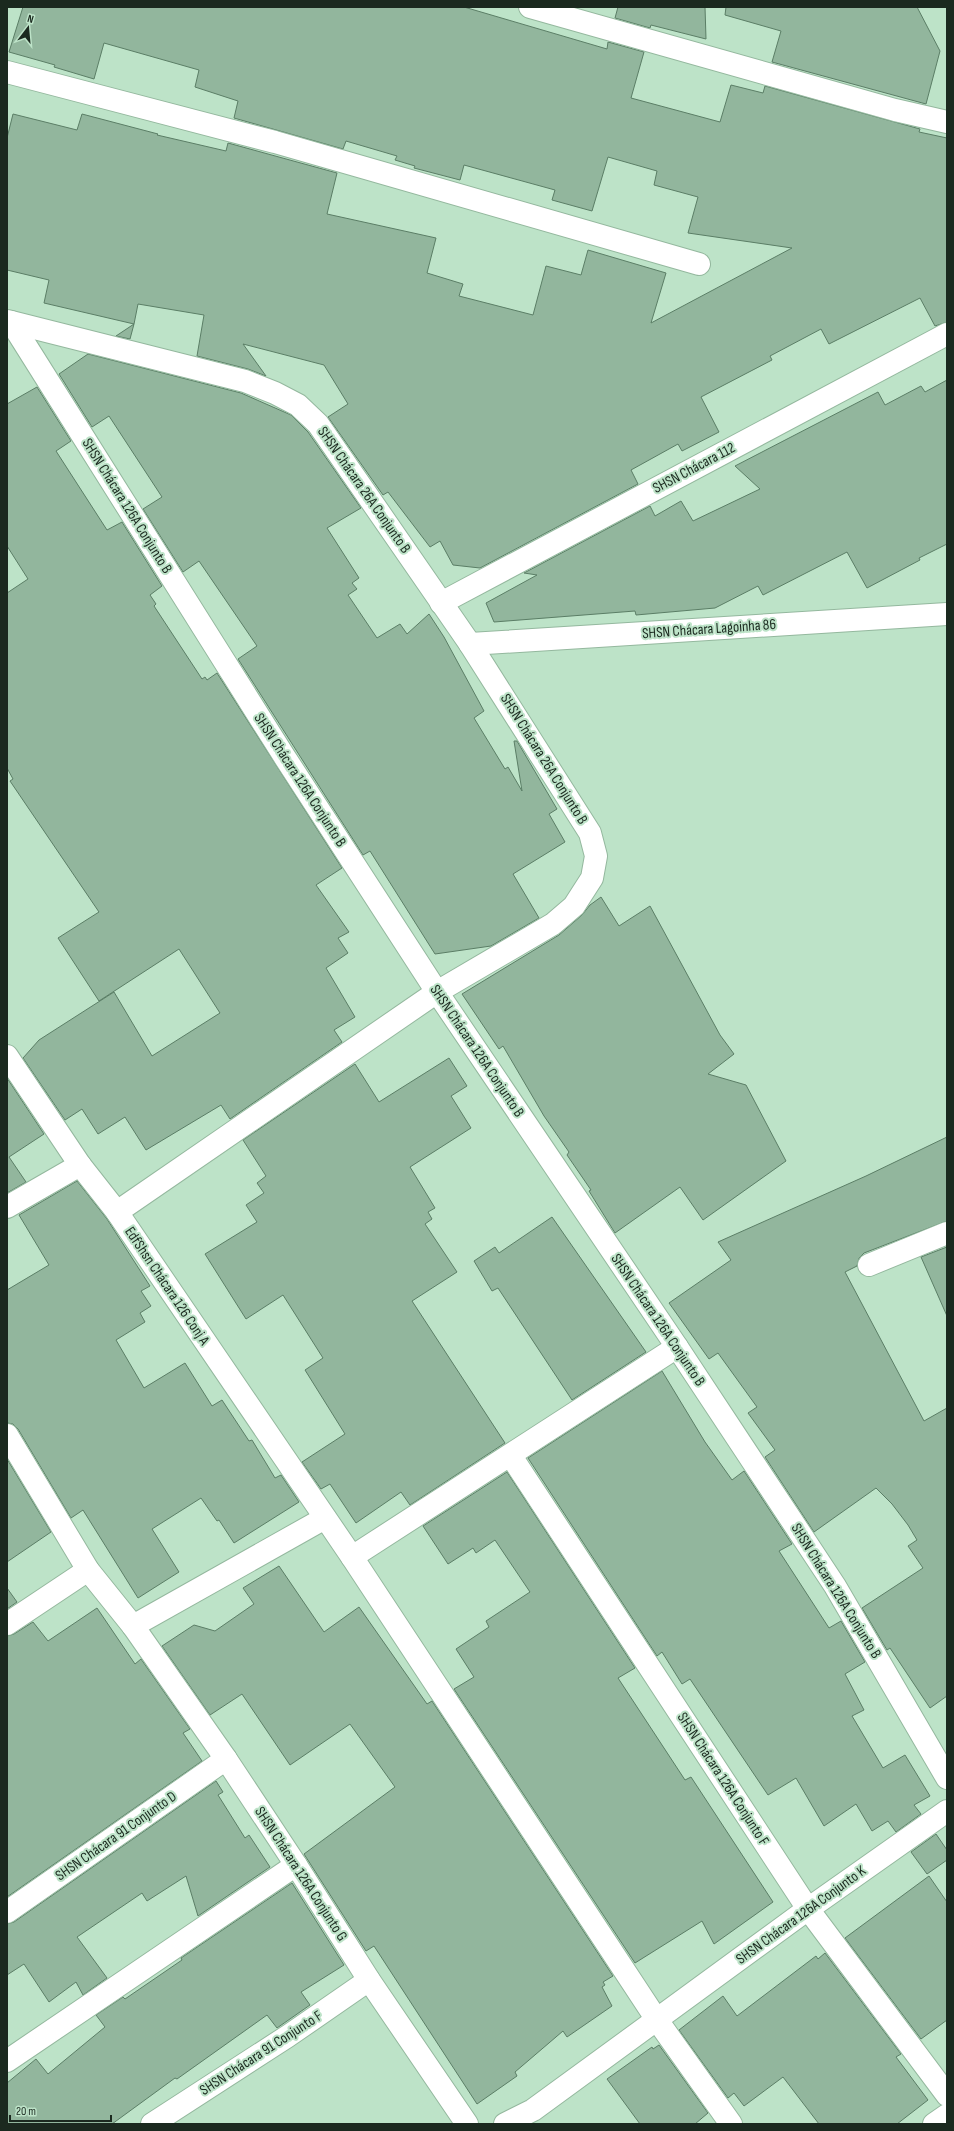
<svg xmlns="http://www.w3.org/2000/svg" width="954" height="2131" viewBox="0 0 954 2131" font-family="'Sofia Sans Condensed',sans-serif">
	<style>
		.building { fill: #92b69d; stroke: #5b7e66 }
		.lines { fill: none; stroke-linecap: round; stroke-linejoin: round }
		.street-casing { stroke: #94b89e; stroke-width: 24 }
		.secondary-casing { stroke: #94b89e; stroke-width: 24 }
		.street { stroke: #fff; stroke-width: 22 }
		.secondary { stroke: #fff; stroke-width: 22 }
		.labels { text-anchor: middle; dominant-baseline: central; stroke-width: 4; stroke-linejoin: round; paint-order: stroke }
		.street-label { font-size: 15px; fill: #1b291f; stroke: #bde3c8 }
	</style>
	<rect width="100%" height="100%" fill="#bde3c8"/>
	<g class="building">
		<path d="M23,7H464L607,49L608,42L644,52L631,98L720,122L731,85L763,93L765,86L920,129L919,132L947,138V322L935,326L920,298L829,344L821,329L770,356L772,360L701,397L719,432L682,451L678,444L631,470L638,484L480,568L453,565L440,541L430,547L388,492L383,495L328,417L348,404L324,365L243,344L266,376L248,369L197,356L204,315L138,304L134,324L44,303L49,280L7,270V138L13,114L77,130L82,114L158,134L157,135L226,151L228,143L337,173L327,214L436,238L427,273L463,284L459,296L533,315L546,266L581,275L588,250L666,273L651,323L792,248L688,233L698,197L654,185L657,171L608,157L592,211L552,200L555,190L464,165L460,180L414,168L415,166L395,160L397,156L346,141L343,149L234,118L238,101L195,87L199,70L104,43L94,79L54,67L55,65L9,52Z"/>
		<path d="M618,7H705L706,39L651,25L650,28L615,18Z"/>
		<path d="M726,7H917L940,51L926,104L772,62L781,31L725,15Z"/>
		<path d="M134,324L130,339L116,336Z"/>
		<path d="M88,354L241,393L291,415L308,432L361,508L327,528L359,578L352,583L357,589L348,595L377,638L400,624L407,634L429,614L444,637L484,711L474,718L505,769L508,767L522,791L514,741H517L557,809L549,814L565,842L513,874L539,918L491,946L435,954L370,851L363,855L238,659L257,646L199,561L183,572L143,509L162,497L109,416L92,427L59,374Z"/>
		<path d="M947,380V544L919,558L920,560L867,588L847,552L763,595L758,586L715,608L636,615L635,611L494,622L486,603L537,575L524,573L650,506L655,516L681,501L693,521L760,489L735,466L878,392L885,405L921,386L925,392Z"/>
		<path d="M37,387L71,441L56,451L107,530L122,522L162,586L150,595L156,604L154,606L202,679L205,677L207,680L217,673L342,868L316,885L349,932L338,938L348,953L326,968L355,1017L334,1030L342,1042L230,1119L221,1105L146,1150L125,1117L98,1134L82,1109L65,1120L23,1058L39,1040L114,992L152,1056L220,1013L179,949L99,1001L58,938L99,912L10,781L13,779L7,768V593L28,579L7,546V404Z"/>
		<path d="M601,897L619,926L650,906L720,1035L734,1054L708,1074L746,1085L786,1161L703,1220L680,1187L615,1233L589,1191L591,1190L567,1155L569,1152L544,1116L503,1046L499,1049L462,994L559,935L582,915L590,905Z"/>
		<path d="M449,1058L467,1086L451,1096L471,1128L410,1167L435,1208L428,1212L432,1219L425,1224L457,1272L412,1301L505,1443L410,1505L401,1492L356,1523L330,1484L321,1489L302,1462L345,1434L305,1370L323,1358L283,1295L246,1319L205,1254L257,1222L246,1205L264,1193L257,1183L266,1176L243,1140L355,1064L379,1102Z"/>
		<path d="M7,1078L44,1134L9,1157L26,1182L7,1193Z"/>
		<path d="M947,1137V1221L864,1253L859,1258L857,1266L845,1272L924,1421L947,1408V1696L930,1708L890,1648L887,1650L862,1608L923,1568L908,1546L917,1540L908,1525L892,1504L876,1488L814,1532L765,1457L775,1450L748,1413L757,1407L718,1353L709,1359L669,1303L731,1260L718,1242L866,1176Z"/>
		<path d="M77,1181L107,1219L150,1286L141,1291L151,1306L140,1313L145,1322L116,1340L144,1388L185,1363L212,1406L222,1400L249,1441L252,1440L275,1478L281,1475L299,1502L234,1543L219,1520L217,1521L201,1498L152,1529L179,1572L138,1598L83,1510L71,1518L18,1429L13,1424L7,1423V1290L49,1265L19,1215Z"/>
		<path d="M552,1217L646,1352L572,1400L498,1288L492,1291L474,1261L495,1247L499,1253Z"/>
		<path d="M947,1247V1316L921,1257Z"/>
		<path d="M662,1371L705,1442L732,1480L744,1471L792,1544L779,1551L829,1628L841,1621L865,1662L845,1674L864,1710L852,1716L883,1768L905,1755L930,1796L914,1805L921,1814L896,1832L888,1821L872,1831L856,1804L824,1826L796,1778L768,1795L690,1679L682,1684L662,1652L657,1656L528,1458Z"/>
		<path d="M7,1459L51,1532L7,1562Z"/>
		<path d="M507,1472L635,1668L618,1678L685,1780L691,1777L773,1902L714,1944L702,1921L635,1963L454,1689L474,1677L456,1649L489,1627L486,1621L530,1592L495,1540L476,1553L473,1548L448,1564L423,1526Z"/>
		<path d="M279,1566L324,1632L359,1607L427,1704L432,1701L613,1976L603,1982L605,1985L602,1987L612,2006L567,2037L563,2031L515,2072L517,2076L477,2104L374,1946L366,1951L304,1854L395,1787L350,1724L290,1765L242,1694L210,1715L162,1646L194,1625L215,1631L254,1604L243,1588Z"/>
		<path d="M7,1588L17,1602L7,1609Z"/>
		<path d="M97,1608L135,1664L141,1659L190,1729L183,1733L202,1761L7,1897V1636L14,1634L33,1622L48,1641Z"/>
		<path d="M216,1781L223,1792L218,1795L245,1838L249,1835L270,1867L198,1916L186,1876L147,1901L142,1893L77,1937L107,1978L83,1995L76,1982L49,2002L24,1964L7,1975V1924L14,1922Z"/>
		<path d="M936,1834L947,1850V1860L927,1874L911,1852Z"/>
		<path d="M929,1876L947,1902V2020L921,2039L845,1938Z"/>
		<path d="M292,1883L344,1965L301,1992L310,2005L277,2028L267,2015L177,2079L175,2078L112,2124H7V2083L36,2059L48,2074L105,2027L96,2015L123,1997L125,1999L182,1960L181,1958Z"/>
		<path d="M825,1953L901,2054L896,2057L928,2100L897,2124H819L783,2077L744,2106L734,2093L728,2098L679,2030L723,1996L737,2016L816,1956L818,1959Z"/>
		<path d="M659,2045L708,2113L695,2124H640L607,2079L652,2047L653,2049Z"/>
	</g>
	<g class="lines">
		<g class="street-casing">
			<g id="street">
				<path d="M7,72L275,142L699,264"/>
				<path d="M7,321L245,381L275,393L298,405L318,424L470,644L590,833L596,856L592,878L574,906L553,924L437,992L117,1212"/>
				<path d="M11,322L284,756L437,992L677,1347L835,1586L947,1778"/>
				<path d="M441,603L947,334"/>
				<path d="M470,644L947,614"/>
				<path d="M7,1056L80,1165L117,1212L352,1557L657,2020L731,2124"/>
				<path d="M7,1207L80,1165"/>
				<path d="M869,1265L947,1233"/>
				<path d="M7,1435L88,1570L133,1626L226,1759L296,1865L369,1980L467,2124"/>
				<path d="M511,1456L808,1909L947,2095"/>
				<path d="M352,1557L677,1347"/>
				<path d="M7,1624L88,1570"/>
				<path d="M133,1626L325,1518"/>
				<path d="M7,1912L226,1759"/>
				<path d="M7,2061L296,1865"/>
				<path d="M152,2124L288,2036L369,1980"/>
				<path d="M505,2124L533,2110L808,1909L947,1811"/>
				<path d="M934,2124L947,2115"/>
			</g>
		</g>
		<g class="secondary-casing">
			<path id="secondary" d="M530,7L895,110L947,122"/>
		</g>
		<use href="#street" class="street"/>
		<use href="#secondary" class="secondary"/>
	</g>
	<g class="labels">
		<g class="street-label">
			<text transform="translate(694 468) rotate(-28)">SHSN Chácara 112</text>
			<text transform="translate(364 490) rotate(55)">SHSN Chácara 26A Conjunto B</text>
			<text transform="translate(127 506) rotate(58)">SHSN Chácara 126A Conjunto B</text>
			<text transform="translate(709 629) rotate(-4)">SHSN Chácara Lagoinha 86</text>
			<text transform="translate(544 759) rotate(58)">SHSN Chácara 26A Conjunto B</text>
			<text transform="translate(300 780) rotate(57)">SHSN Chácara 126A Conjunto B</text>
			<text transform="translate(477 1051) rotate(56)">SHSN Chácara 126A Conjunto B</text>
			<text transform="translate(167 1286) rotate(56)">EdfShsn Chácara 126 Conj A</text>
			<text transform="translate(658 1320) rotate(56)">SHSN Chácara 126A Conjunto B</text>
			<text transform="translate(836 1591) rotate(58)">SHSN Chácara 126A Conjunto B</text>
			<text transform="translate(723 1779) rotate(57)">SHSN Chácara 126A Conjunto F</text>
			<text transform="translate(116 1836) rotate(-35)">SHSN Chácara 91 Conjunto D</text>
			<text transform="translate(301 1874) rotate(57)">SHSN Chácara 126A Conjunto G</text>
			<text transform="translate(801 1915) rotate(-36)">SHSN Chácara 126A Conjunto K</text>
			<text transform="translate(261 2053) rotate(-33)">SHSN Chácara 91 Conjunto F</text>
		</g>
	</g>
	<rect width="954" height="2131" fill="none" stroke="#1b291f" stroke-width="16"/>
	<g transform="translate(28 28) rotate(16)" stroke="#bde3c8" stroke-width="3" paint-order="stroke">
	<path d="M0-3L7 15L0 10L-7 15Z" fill="#1b291f"/>
	<text y="-6" font-size="11" font-weight="bold" text-anchor="middle" fill="#1b291f">N</text>
	</g>
	<path d="M10 2115v6h101v-6" fill="none" stroke="#1b291f" stroke-width="2"/>
	<text x="16" y="2115" font-size="12" fill="#1b291f" stroke="#bde3c8" stroke-width="3" paint-order="stroke">20 m</text>
</svg>
